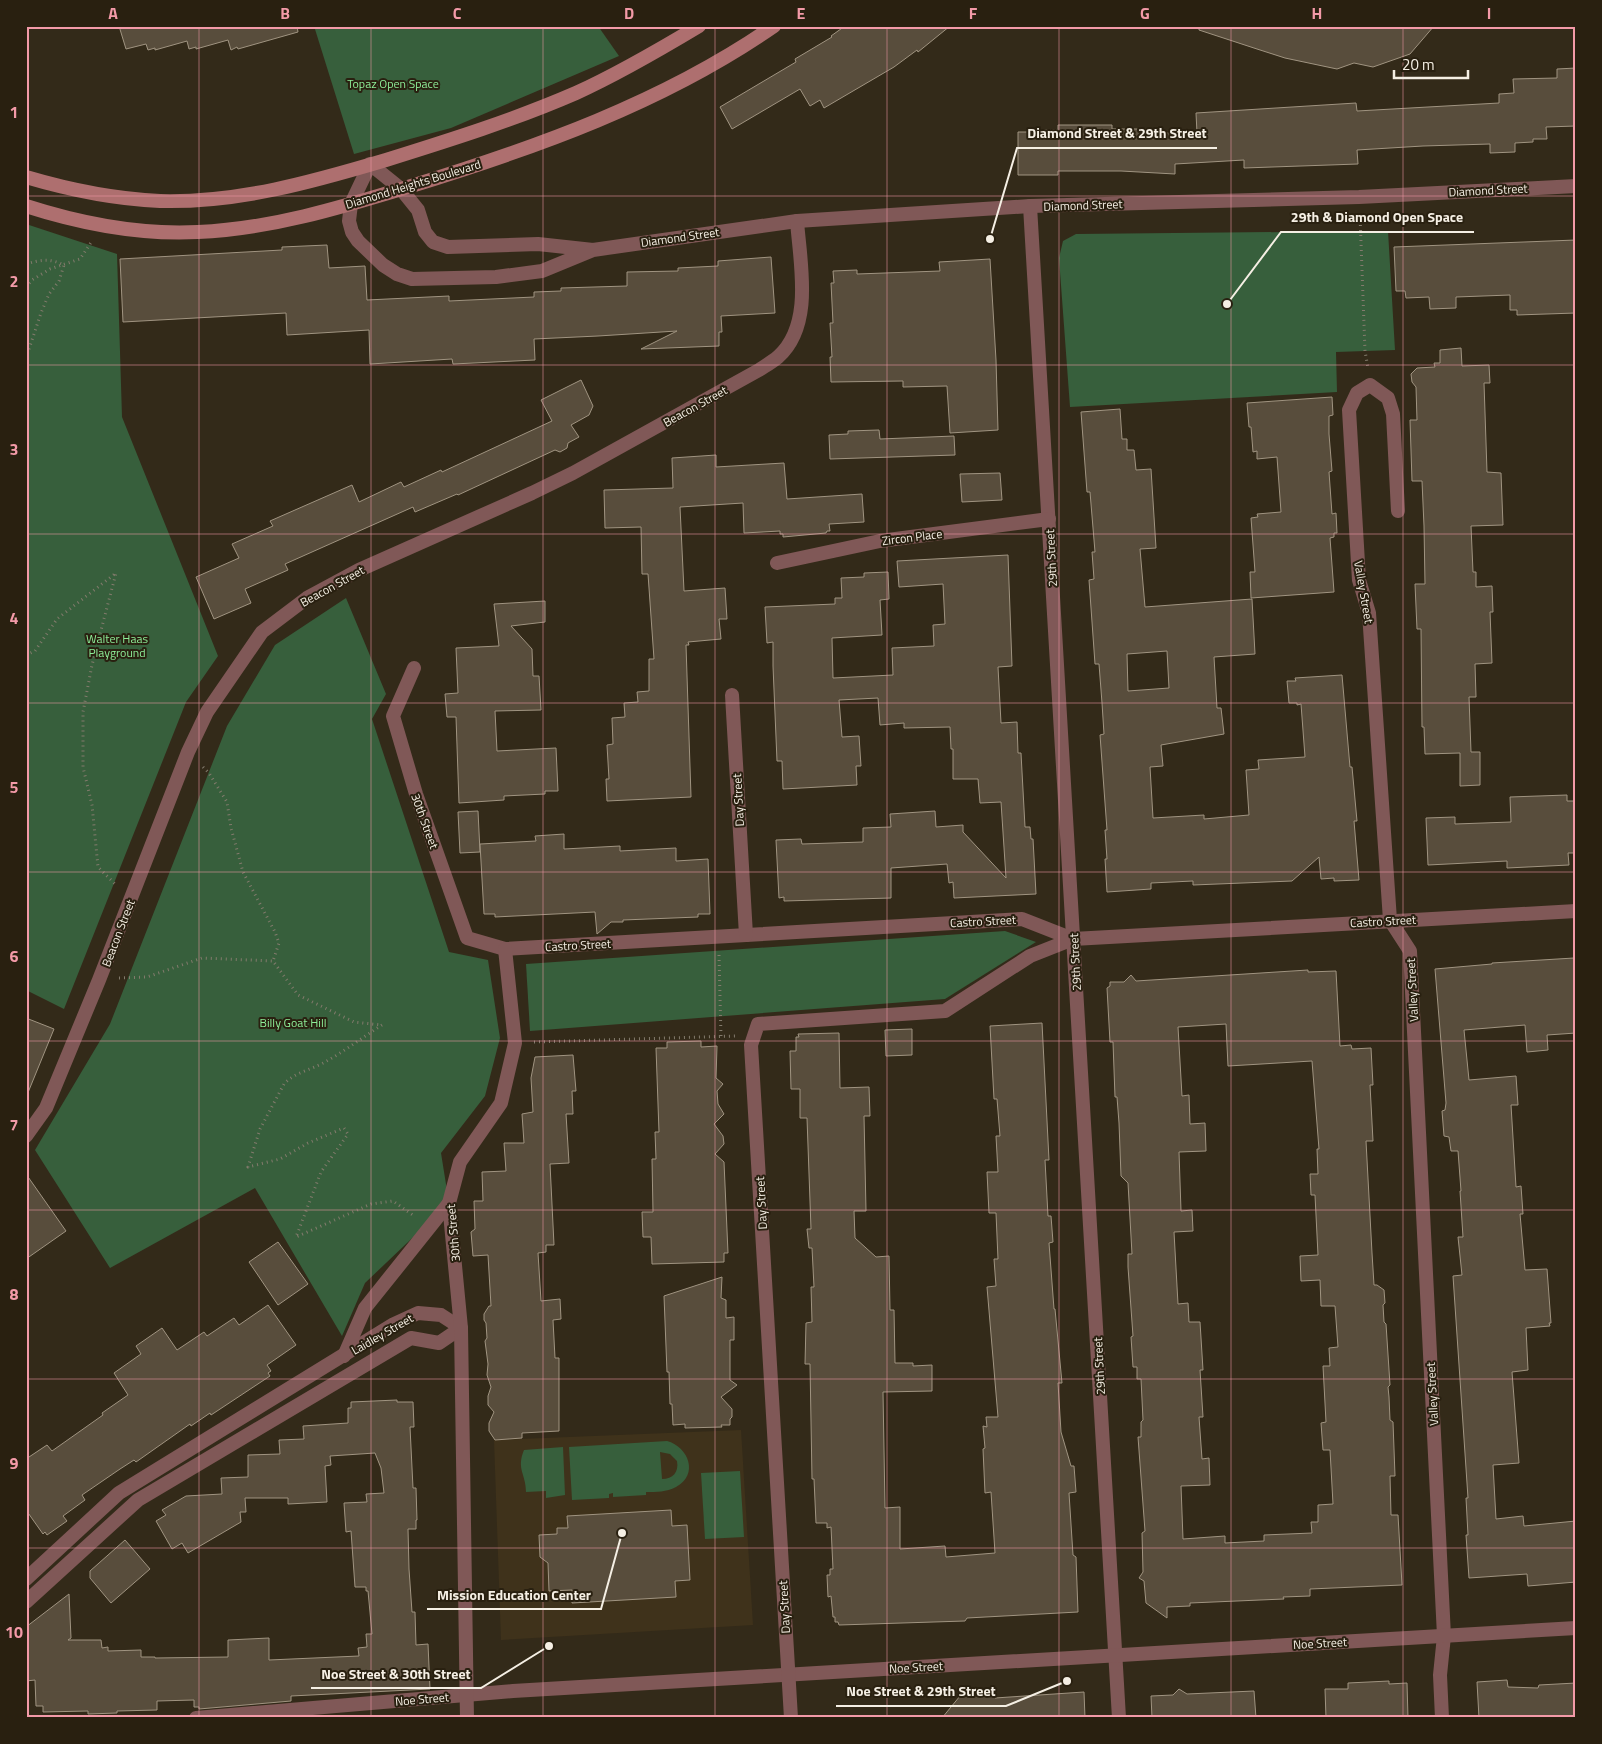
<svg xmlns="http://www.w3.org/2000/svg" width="1602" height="1744" viewBox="0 0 1602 1744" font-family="'Titillium Web',sans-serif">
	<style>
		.built { fill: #3f321b }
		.green { fill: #375f3c; fill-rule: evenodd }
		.building { fill: #584d3c; stroke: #a09481; fill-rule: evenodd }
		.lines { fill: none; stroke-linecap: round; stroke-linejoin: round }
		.path { stroke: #837b6d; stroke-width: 3; stroke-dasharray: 1 4; stroke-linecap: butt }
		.minor { stroke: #805857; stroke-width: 14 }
		.tertiary { stroke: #805857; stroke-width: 14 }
		.secondary { stroke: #ae6f6f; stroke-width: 14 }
		.grid { fill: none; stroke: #f39aa8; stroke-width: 1; stroke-opacity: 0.55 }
		.labels { text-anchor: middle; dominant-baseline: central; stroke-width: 4; stroke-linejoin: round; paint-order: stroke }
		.park-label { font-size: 12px; fill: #8ded98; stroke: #292010 }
		.street-label { font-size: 12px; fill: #f5efe4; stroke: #292010 }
		.leader { fill: none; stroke: #f5efe4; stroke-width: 2 }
		.callout-dot { fill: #f5efe4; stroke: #292010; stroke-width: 2 }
		.callout-label { font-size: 14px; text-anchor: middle; font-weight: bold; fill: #f5efe4; stroke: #292010; stroke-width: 4; stroke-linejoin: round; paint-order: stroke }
		.neatline { fill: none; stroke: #f39aa8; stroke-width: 2 }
		.grid-label { font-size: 16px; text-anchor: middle; font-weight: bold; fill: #f39aa8 }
	</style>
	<rect width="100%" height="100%" fill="#332a19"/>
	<path class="built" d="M741,1430L753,1625L501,1640L494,1440Z"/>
	<g class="green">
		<path d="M314,26H598L619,56L451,128L354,154Z"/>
		<path d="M26,224L117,254L122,417L218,656L186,702L64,1009L26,990Z"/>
		<path d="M1388,231L1395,350L1336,352L1337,392L1070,407L1059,258L1063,241L1076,234Z"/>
		<path d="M346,598L386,694L372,719L449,952L488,960L500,1038L485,1096L441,1153L449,1203L365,1283L342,1336L255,1188L110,1268L35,1150L110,1024L227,726L275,645Z"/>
		<path d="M1005,931L1036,942L945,999L530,1031L526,964Z"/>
		<path d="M667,1441C689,1447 699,1475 676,1487C666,1492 657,1492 646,1492V1495L613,1497V1493L609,1494V1498L572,1500L569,1447ZM660,1452L670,1454L677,1461C679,1472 673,1479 662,1479Z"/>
		<path d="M563,1447L565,1495L546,1498V1491L526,1492C526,1474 516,1469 524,1450Z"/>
		<path d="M740,1471L744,1537L705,1539L701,1473Z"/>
	</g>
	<g class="building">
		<path d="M119,26H297L298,32L238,49L237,47L231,50L228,40L196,49V47L189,49L187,41L155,50V48L148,50L146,44L126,49Z"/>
		<path d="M845,26H950L918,52L917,50L894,67L824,108L820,100L810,106L800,89L732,129L720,107L796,62L795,59L832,37L831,36Z"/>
		<path d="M1199,26H1434L1410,54L1373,67L1354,63L1337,69L1285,58L1257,49L1199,30Z"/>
		<path d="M1576,68V126L1546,127L1547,139H1533V142L1515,143V152L1490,153V144L1423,146L1357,150L1358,164L1244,168V160L1175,164V174L1121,171H1058V175H1018V132H1043V130H1058V125H1112V129H1151L1152,133H1197L1196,113L1356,103L1357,111L1499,103V94L1514,93L1513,79L1557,78V69Z"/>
		<path d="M1576,240V313L1517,315V310H1510V295L1456,297V308L1430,309L1429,297L1406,298L1405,291H1396L1394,247Z"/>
		<path d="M327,245L329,268L365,266L367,300L449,296V301L534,297V292L561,291V288L627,286V272L678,271V268L718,266V261L771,257L775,313L721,316L722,332H719V346L641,349L677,331L598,336L534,339L535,360L453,364L452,359L370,364L369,330L287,335L286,313L123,322L120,259L282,250V247Z"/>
		<path d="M990,259L996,360L998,430L950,433L947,386L903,387V381L831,382L830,357H832L830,323H833L831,283H834L833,271L857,270V274L940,271L939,262Z"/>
		<path d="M1461,348L1462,366L1489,365L1490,383H1484L1487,472L1501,473L1503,525L1471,526L1473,572H1476V587L1492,586L1493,612H1490L1492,663L1475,664L1476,697H1469L1471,752H1480V785L1460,786V753L1425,754L1424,727H1422L1421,629H1417L1415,584H1425L1424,526L1422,481H1412L1410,420H1417L1416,387L1412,382L1411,374L1417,368L1435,367L1434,363H1440V350Z"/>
		<path d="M581,380L593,406L589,415L571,425L579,437L568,443L567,448L560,452L555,450L458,495L457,494L415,512L413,507L285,564L288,570L245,589L251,603L214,619L196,577L239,558L232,544L273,526L270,521L352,485L359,502L401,482L404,487L441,470L442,472L552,421L541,400Z"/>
		<path d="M1332,397L1333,415L1329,416V434L1332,471L1329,472L1332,514L1336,513L1337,533H1334V537L1330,538L1334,592L1251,598L1250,572H1255L1251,518L1258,517L1257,514L1281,512L1277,457L1257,459V451L1253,452L1251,427H1249L1247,403Z"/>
		<path d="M1120,409L1122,439H1127V450H1134L1136,470L1151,469L1156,548L1140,549L1145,607L1252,599L1255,654L1214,657L1217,708H1221L1224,734L1161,745L1163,766L1150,767L1153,818L1204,815V819L1249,815L1246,770L1259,769L1258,760L1305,757L1301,704L1297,705V703H1289L1287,681H1296L1295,678L1342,675L1350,767H1352L1357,821H1354L1359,880L1334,881V878L1321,879L1319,857L1292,881L1193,885V881L1151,883V889L1107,892L1105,859H1107L1105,830H1107L1100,735L1104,734L1102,703L1099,664H1095L1089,580L1094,579L1092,552H1095L1090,492H1087L1081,412ZM1167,651L1169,688L1128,691L1127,654Z"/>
		<path d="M879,430L880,439L954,436L955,455L830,459L829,435L848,434V431Z"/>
		<path d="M716,455V467L784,463L787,499L862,494L864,522L829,524L830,531H827L826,533L783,537V534H780V531L744,533L743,503L680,507L684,591L725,588L727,619H719L721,639L688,642L689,645H686L691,797L607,801L606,779H609L607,745L613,744L612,718L625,717L624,703L638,702L637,692L649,691V659H654L648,574H642L641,527L605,528L604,490L673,488L672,458Z"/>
		<path d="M1000,473L1002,500L962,502L960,474Z"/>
		<path d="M1008,555L1012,666L998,667L1001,723L1017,722L1018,753H1021L1025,827H1030L1031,839H1033L1036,894L954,898L953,882L949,883L947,864L891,868V898L784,901V897L779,898L776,840L801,839L802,844L863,842V828L891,827L890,814L935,811L936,827L963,825V832L1006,878L1001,802L980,803L978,779H953V749H951L950,727L904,728V723L880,725L878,698L839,700L842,737L859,736L861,766H856L857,785L783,789L782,761H777L773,666V642L767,643L765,607L835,604V598H842L841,578L864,577V573L888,572L889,599L880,600L882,635L832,638L833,678L893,675L892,648L934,646L933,625L945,624L943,584L899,587L897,561Z"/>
		<path d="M545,601V622L511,626L532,649L533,676H539L541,710L495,711L497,751L556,748L558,791H545V794L504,796V800L459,803L456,717H447L445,694L458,693L456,648L499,646L494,604Z"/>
		<path d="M1567,795V801H1576V853H1568L1569,865L1507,868V861L1428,865L1426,818L1455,817V824L1511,822L1510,797Z"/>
		<path d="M478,811L480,852L460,853L458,812Z"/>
		<path d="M564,834V849L620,846V851L676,848V861L708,859L710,914H698V917L623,920V922H611L597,934L595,912L495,917V914H484L480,844L536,841L535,836Z"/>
		<path d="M1574,958L1576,1033L1547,1035L1548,1050L1527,1052L1525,1025L1464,1030L1469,1080L1516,1076L1518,1105H1511L1516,1187L1521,1186L1523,1214H1520L1525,1270L1547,1269L1551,1323H1549L1550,1326L1526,1328L1528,1370L1512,1372L1519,1463L1493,1465L1496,1519L1523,1516L1524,1526L1576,1521V1582L1528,1586L1527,1574L1469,1578L1466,1535H1468L1466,1498H1468L1453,1276L1462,1275L1458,1237H1463L1460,1191H1461L1458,1151H1451L1449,1137L1444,1136L1442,1111L1445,1110L1446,1103L1435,969L1492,964V963Z"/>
		<path d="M1308,970V972L1336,971L1340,1046L1351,1045L1352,1049L1371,1048L1373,1085H1370L1373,1141H1366L1372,1253L1374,1285H1377L1384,1290L1385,1303L1383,1305L1384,1322L1386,1324L1390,1385L1388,1387L1389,1397L1390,1420L1393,1422L1395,1476H1390L1391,1515H1398L1402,1585L1310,1589V1596L1283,1597L1284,1599L1190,1603V1606L1167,1607V1618L1146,1603L1144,1581L1139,1578L1143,1572L1142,1533L1145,1531L1138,1437H1141V1422L1143,1420L1141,1379H1137V1367H1133L1131,1337L1133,1336L1128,1267V1254H1132L1128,1183L1121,1176L1119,1123L1117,1097H1115L1113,1042H1110L1107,988L1110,986V982H1124L1131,975L1136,981ZM1226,1024L1228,1066L1312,1061L1319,1149H1317L1318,1174H1310L1311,1195H1315L1318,1255L1300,1256L1301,1281L1320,1280L1321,1306H1335L1338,1347L1329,1348L1330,1366H1323L1326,1422L1321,1423L1323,1450H1330L1333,1504L1318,1505V1522H1311L1312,1533L1264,1535V1541L1225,1543V1536L1183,1539L1181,1486L1210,1485L1209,1458L1202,1459L1199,1417H1203L1200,1370H1203L1200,1322H1189L1188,1303L1178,1304L1174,1232L1193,1231L1192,1210L1181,1211L1179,1152L1206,1151L1205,1123L1190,1124L1189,1095L1182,1096L1178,1027Z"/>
		<path d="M26,1018L54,1029L27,1095H26Z"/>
		<path d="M1042,1023L1049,1160H1045L1048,1216H1051L1053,1242L1049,1243L1054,1309H1055L1062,1383H1058L1061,1432L1071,1466H1074L1076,1492L1069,1493L1073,1555L1076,1557L1078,1612L967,1618L965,1621L839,1625L838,1622H835V1617H833L831,1596L828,1597L827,1575H830V1569H833L831,1527L827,1528V1523H816L814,1479H812L810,1364H805L806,1323L812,1322L811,1287H814L812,1248H809L807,1229H811L807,1118H800V1089H791L790,1051H796V1037H799L798,1034L839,1033L840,1088L869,1087L870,1116H864L866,1211H854L855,1238L876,1257L889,1256L890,1310H894L895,1363H913V1366L932,1365V1391L883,1392L885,1508L900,1507V1549L945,1546L946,1557L995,1553L991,1492L985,1493L983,1449L985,1448L983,1426L987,1427L986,1417H998L987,1287L996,1286L994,1259H998L996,1213H989L987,1172H998L996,1136H1000L997,1099H994L990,1026Z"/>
		<path d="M912,1029V1055L886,1056L885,1030Z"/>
		<path d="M701,1041V1047L717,1046L716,1078L723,1084L717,1091L718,1104L724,1114L714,1124L723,1136L724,1144L715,1154L724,1162L728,1253H724V1262L652,1264L651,1237H643L642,1212H653L652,1159H656L655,1132H659L656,1048H667V1042Z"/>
		<path d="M573,1055L576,1091H572L573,1114H566L569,1163L550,1164L554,1245H546V1252L538,1253L541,1301L560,1299L561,1319L553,1320L555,1358H559V1431L522,1433V1438L495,1440L489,1431V1423L494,1412L488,1405V1396L491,1387L487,1375L488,1364L485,1341L487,1338L486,1323L484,1320V1314L489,1306H491L488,1255L473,1256L471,1232L475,1229L474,1201H483L482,1172L506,1171L504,1143H524L522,1114L533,1112L531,1078L535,1057Z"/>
		<path d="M26,1174L66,1231L26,1259Z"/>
		<path d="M278,1242L308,1284L278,1305L249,1262Z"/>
		<path d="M722,1277L721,1298L726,1300V1318L734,1317V1340H730V1380L737,1385L721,1397L732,1409V1417L730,1419V1425H721L722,1427L685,1428V1424L673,1425L672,1404H670L669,1372H667L664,1296Z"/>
		<path d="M268,1305L296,1345L267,1365L271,1371L268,1373L270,1376L211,1415L210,1413L191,1426L190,1424L136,1462L134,1460L120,1469L82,1495L85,1500L63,1516L67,1521L47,1535L45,1532L43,1534L26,1510V1459L47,1445L52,1451L103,1415L102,1413L128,1395L114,1373L141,1354L136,1346L162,1328L177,1350L204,1332L207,1336L234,1318L239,1325Z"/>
		<path d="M397,1400V1402H413L414,1427H410L413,1488H416L417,1520H416V1529H408L409,1569L412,1612H415L416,1645L428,1644L430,1689L291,1696V1701L199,1709V1707H194V1700L157,1701V1710L117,1711V1713L88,1714V1711L43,1712V1706H36L35,1680L26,1681V1627L69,1594L71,1638L68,1640H101L102,1648L108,1647V1651L141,1650V1657H155V1658L228,1657V1640L269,1638V1660L359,1656L358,1648L367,1647L366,1634H372L368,1591H366V1587H355L351,1531L346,1532L344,1503L367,1502L366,1494L384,1493L381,1468L375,1453L330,1456L331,1465L325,1466L327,1502L288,1504V1498H245L246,1512H240L241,1522L188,1553L182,1543L172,1549L156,1521L166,1515L162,1510L186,1496L222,1494L221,1478L248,1477V1455L280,1454L279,1440L304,1439L303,1426L348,1423V1408H351V1402Z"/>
		<path d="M671,1510L672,1526L687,1525L690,1580L675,1581L676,1597L572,1603V1590L549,1591L548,1563L540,1557L539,1535L557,1534V1528H568L567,1516Z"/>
		<path d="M125,1540L150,1569L111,1603L90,1578V1571Z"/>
		<path d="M1507,1680L1508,1687L1538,1688L1539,1685L1576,1683V1718H1479L1477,1682Z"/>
		<path d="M1389,1681V1684L1407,1683L1408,1718H1326L1325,1689H1348V1683Z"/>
		<path d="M1179,1689L1187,1694L1254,1691L1256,1718H1152L1151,1696L1173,1695Z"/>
		<path d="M1084,1692L1085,1718H942L960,1696L991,1693L995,1698Z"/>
	</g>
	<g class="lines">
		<g class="path">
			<path d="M1360,215L1365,351L1368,368"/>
			<path d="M26,264C40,260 50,258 64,265L59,281L49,294L41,313L26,358"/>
			<path d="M26,287L32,280L50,269L80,259L92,241"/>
			<path d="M26,655L35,651L57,619L116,573L92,665L83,712V767L92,805L98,867L116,885"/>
			<path d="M203,767L209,773L227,802L231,828L243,872L275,932L279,943L273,961"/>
			<path d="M719,955L721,1037"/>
			<path d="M119,978L147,977L202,958L273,961L298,995L354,1022L381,1025"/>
			<path d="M382,1025C363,1037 345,1051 325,1062C311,1070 295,1072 284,1084L260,1129L248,1167L280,1159L308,1143L344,1128L348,1134L321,1172L296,1237L371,1204L393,1201L414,1216"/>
			<path d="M534,1042L735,1036"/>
		</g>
		<g class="minor">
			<path d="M1030,206L1119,1718"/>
			<path d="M593,250L538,244L448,247L433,242L425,232L418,210L401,189L370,164L351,204L349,221L352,232L358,241L383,265L397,274L412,279L496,277L542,271L593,250L797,221L1030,206L1359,197L1576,186"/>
			<path d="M1398,511L1393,414L1388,398L1370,385L1357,393L1349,410L1359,580L1369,613L1390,920L1410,951L1444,1636L1440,1675L1442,1718"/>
			<path d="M777,563L880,541L1049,519"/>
			<path d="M414,668L393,716L416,794L467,938L505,949L1022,919L1073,939L1576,911"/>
			<path d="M732,695L746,935"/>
			<path d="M26,1136L46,1108L99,980L188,752L207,712L262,632L307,598L359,570L532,493L573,473L759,370C765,366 772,362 778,357C814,325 800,263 797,221"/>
			<path d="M26,1579L119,1493L394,1324L418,1313L441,1315L461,1328L439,1343L411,1338L138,1500L26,1602"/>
			<path d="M196,1718L513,1691L1576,1628"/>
			<path d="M791,1718L751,1045L758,1024L945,1011L1030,956L1073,939"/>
		</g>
		<g class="tertiary">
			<path d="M344,1356L365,1308L449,1203"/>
			<path d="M467,1718L461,1328L449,1203L460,1162L501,1103L515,1043L505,949"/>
		</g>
		<g class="secondary">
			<path d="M26,177C70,190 114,199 160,201C238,203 312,182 386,160C450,140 514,120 576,93C618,74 659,50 699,26"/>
			<path d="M26,206C82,224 140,235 198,232C270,229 339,208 408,187C535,148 663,103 774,26"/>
		</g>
	</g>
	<path class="grid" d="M199,26V1718M371,26V1718M543,26V1718M715,26V1718M887,26V1718M1059,26V1718M1231,26V1718M1403,26V1718M26,196H1576M26,365H1576M26,534H1576M26,703H1576M26,872H1576M26,1041H1576M26,1210H1576M26,1379H1576M26,1548H1576"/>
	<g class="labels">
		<g class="park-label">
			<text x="393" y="83">Topaz Open Space</text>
			<text x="117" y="638">Walter Haas<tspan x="117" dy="14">Playground</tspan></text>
			<text x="293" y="1022">Billy Goat Hill</text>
		</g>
		<g class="street-label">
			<text transform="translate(413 184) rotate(-17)">Diamond Heights Boulevard</text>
			<text transform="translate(1488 190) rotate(-3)">Diamond Street</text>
			<text transform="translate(1083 205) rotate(-2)">Diamond Street</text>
			<text transform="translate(680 237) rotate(-8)">Diamond Street</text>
			<text transform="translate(695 406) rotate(-29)">Beacon Street</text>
			<text transform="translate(912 537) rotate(-7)">Zircon Place</text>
			<text transform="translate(1051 558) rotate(-93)">29th Street</text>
			<text transform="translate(332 586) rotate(-29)">Beacon Street</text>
			<text transform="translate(1364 592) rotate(80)">Valley Street</text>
			<text transform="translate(738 800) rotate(-93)">Day Street</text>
			<text transform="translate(425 821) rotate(70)">30th Street</text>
			<text transform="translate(983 921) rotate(-3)">Castro Street</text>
			<text transform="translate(1383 921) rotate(-3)">Castro Street</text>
			<text transform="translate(118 933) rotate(-69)">Beacon Street</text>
			<text transform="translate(578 945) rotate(-3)">Castro Street</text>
			<text transform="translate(1075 962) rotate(-93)">29th Street</text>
			<text transform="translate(1412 990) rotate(-93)">Valley Street</text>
			<text transform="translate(761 1203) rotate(-93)">Day Street</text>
			<text transform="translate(453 1233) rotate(-95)">30th Street</text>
			<text transform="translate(382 1334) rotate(-30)">Laidley Street</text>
			<text transform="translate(1099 1366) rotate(-93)">29th Street</text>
			<text transform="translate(1432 1394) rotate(-93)">Valley Street</text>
			<text transform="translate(784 1607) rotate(-93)">Day Street</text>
			<text transform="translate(1320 1643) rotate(-3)">Noe Street</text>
			<text transform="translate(916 1667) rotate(-3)">Noe Street</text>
			<text transform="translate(422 1699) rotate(-5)">Noe Street</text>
		</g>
	</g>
	<path class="leader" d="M990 239L1017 148H1217M1227 304L1281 232H1474M622 1533L601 1609H427M549 1646L481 1688H311M1067 1681L1006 1706H836"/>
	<g class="callout-dot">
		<circle cx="990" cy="239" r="5"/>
		<circle cx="1227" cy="304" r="5"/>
		<circle cx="622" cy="1533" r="5"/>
		<circle cx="549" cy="1646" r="5"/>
		<circle cx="1067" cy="1681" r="5"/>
	</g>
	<g class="callout-label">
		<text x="1117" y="138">Diamond Street &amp; 29th Street</text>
		<text x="1377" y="222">29th &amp; Diamond Open Space</text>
		<text x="514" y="1600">Mission Education Center</text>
		<text x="396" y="1679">Noe Street &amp; 30th Street</text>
		<text x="921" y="1696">Noe Street &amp; 29th Street</text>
	</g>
	<rect width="1602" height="1744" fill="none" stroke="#292010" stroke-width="55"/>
	<path d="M1394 70v8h74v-8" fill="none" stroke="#f5efe4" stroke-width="2.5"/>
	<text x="1402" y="70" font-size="15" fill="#f5efe4" stroke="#292010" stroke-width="4" paint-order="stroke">20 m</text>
	<rect x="28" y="28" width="1546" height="1688" class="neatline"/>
	<g class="grid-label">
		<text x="113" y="19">A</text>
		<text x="285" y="19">B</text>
		<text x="457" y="19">C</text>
		<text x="629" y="19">D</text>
		<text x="801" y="19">E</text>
		<text x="973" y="19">F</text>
		<text x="1145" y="19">G</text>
		<text x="1317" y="19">H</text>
		<text x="1489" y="19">I</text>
		<text x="14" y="118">1</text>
		<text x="14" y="287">2</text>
		<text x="14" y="455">3</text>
		<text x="14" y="624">4</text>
		<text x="14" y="793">5</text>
		<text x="14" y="962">6</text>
		<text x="14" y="1131">7</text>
		<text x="14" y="1300">8</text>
		<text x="14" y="1469">9</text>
		<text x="14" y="1638">10</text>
	</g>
</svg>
